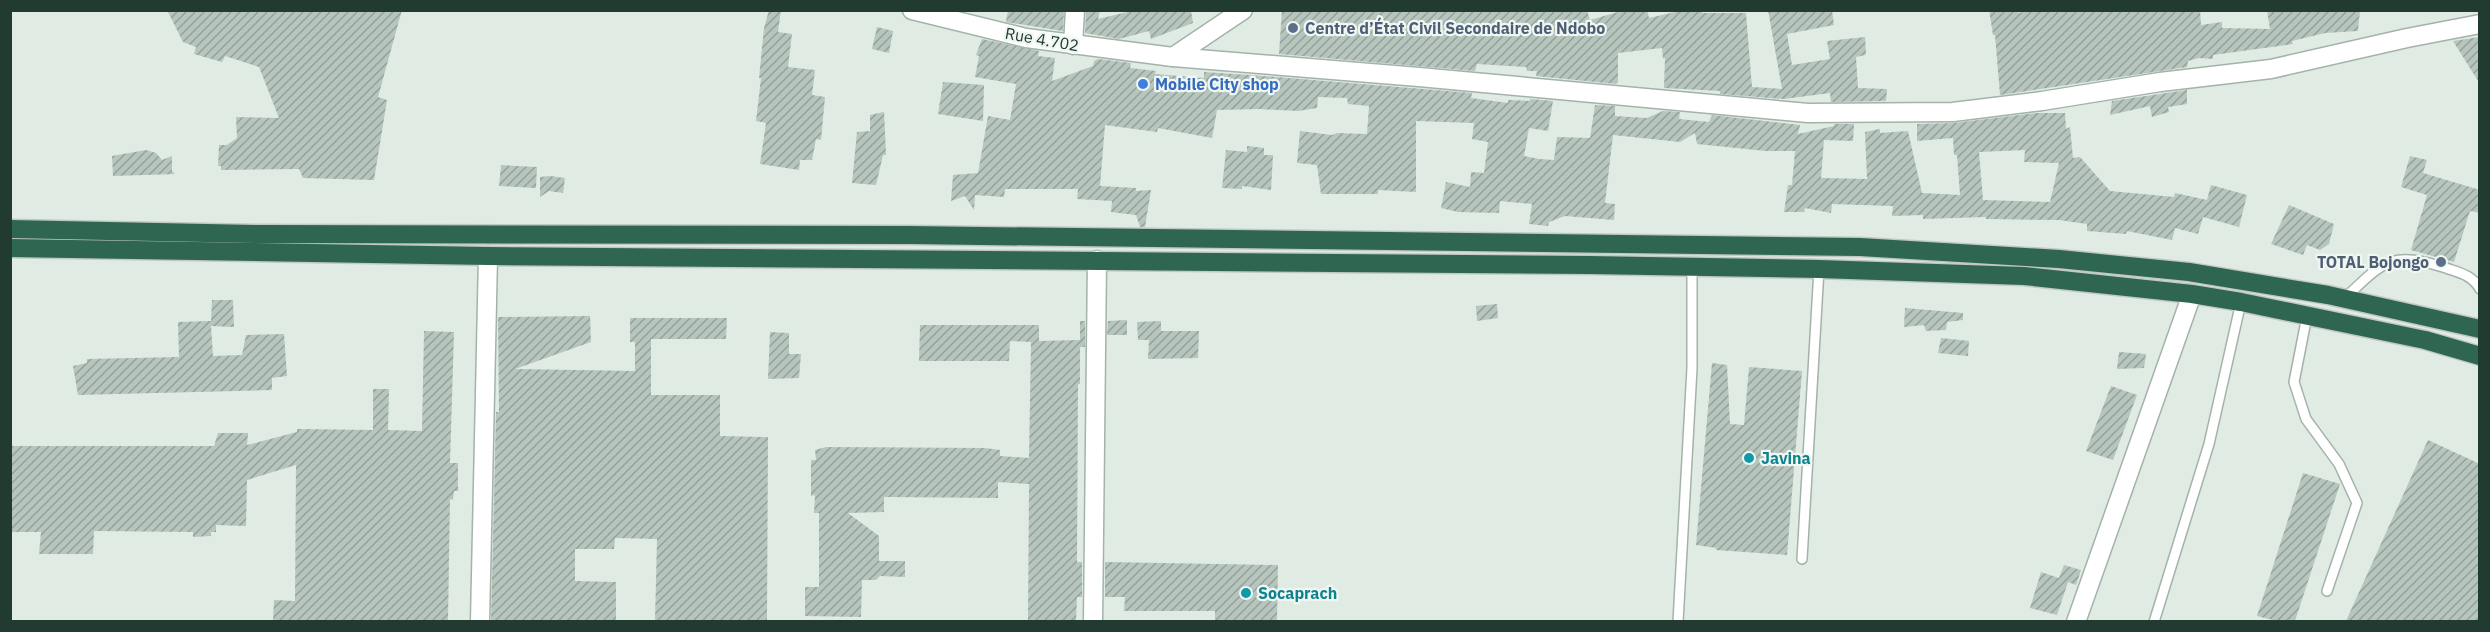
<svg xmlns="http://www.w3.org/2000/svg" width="2490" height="632" viewBox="0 0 2490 632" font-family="'IBM Plex Sans',sans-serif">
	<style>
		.building { fill: url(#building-hatch); fill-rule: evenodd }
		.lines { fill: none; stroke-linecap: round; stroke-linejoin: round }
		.lane-casing { stroke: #a3b3aa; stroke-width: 12 }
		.street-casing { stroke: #a3b3aa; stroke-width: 21 }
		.highway-casing { stroke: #c1c8c5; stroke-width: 21 }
		.lane { stroke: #fff; stroke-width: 9 }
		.street { stroke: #fff; stroke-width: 18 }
		.highway { stroke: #2e6652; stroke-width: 18 }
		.service-dot { fill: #5c6f8a; stroke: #f0f7f3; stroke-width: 2 }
		.shop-dot { fill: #3f7fe0; stroke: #f0f7f3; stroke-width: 2 }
		.culture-dot { fill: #0f9aa8; stroke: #f0f7f3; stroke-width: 2 }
		.labels { text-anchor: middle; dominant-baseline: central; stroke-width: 4.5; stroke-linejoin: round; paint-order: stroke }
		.service-label { font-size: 16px; font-weight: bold; fill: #4e5e75; stroke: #f0f7f3; text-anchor: start }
		.street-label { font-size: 16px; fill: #213b30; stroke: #f0f7f3 }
		.shop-label { font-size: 16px; font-weight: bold; fill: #366cbe; stroke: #f0f7f3; text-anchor: start }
		.culture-label { font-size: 16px; font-weight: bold; fill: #0d838f; stroke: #f0f7f3; text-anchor: start }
	</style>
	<defs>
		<pattern id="building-hatch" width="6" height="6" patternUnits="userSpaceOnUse" patternTransform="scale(1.5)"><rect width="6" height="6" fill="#b6c5bd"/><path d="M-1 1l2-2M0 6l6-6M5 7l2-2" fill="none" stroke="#94a19a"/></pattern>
	</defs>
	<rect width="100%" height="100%" fill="#e0ebe4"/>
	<g class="building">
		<path d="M167,10H402L378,97L387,100L374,180L303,178L299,169L221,170V166H218L219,145H227L237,138L236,117L279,118L259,67L225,56L222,62L194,54L196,47L183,42Z"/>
		<path d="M769,10H781L778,32L792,34L788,67L815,70L812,95L825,97L821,140L816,139L812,160H800L799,170L760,164L766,123L756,121L761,78H759L764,28Z"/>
		<path d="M1008,10H1064L1063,31L1006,22Z"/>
		<path d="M1086,10H1100L1098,19L1136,10H1191L1193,23L1151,39L1149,31L1119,39L1085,33Z"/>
		<path d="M1282,10H1587L1590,20L1625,10H1647L1649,18L1684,10H1702V13H1746L1752,87L1782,89L1768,10H1832L1834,25L1787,34L1792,65L1830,59L1827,41L1865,37L1866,53L1865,55L1856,57L1858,88L1887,89L1886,101L1831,102L1830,93L1784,99L1720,94V91L1664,88L1665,58L1663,59L1662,48L1618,53V82L1616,84L1536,76L1537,71H1527L1526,67L1477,64L1475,71L1279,54Z"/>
		<path d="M1989,10H2017L2018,13L2032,10H2200L2201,25L2222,22V28L2270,29L2267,10H2360L2358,31L2325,33L2292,41L2293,44L2213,55V59L2199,58L2188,61L2187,67L2000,95L1995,35H1993Z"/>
		<path d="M877,27L893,31L889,53L872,49Z"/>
		<path d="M2480,37V84L2453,41Z"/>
		<path d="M982,39L1039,51L1038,56L1055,58L1052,81L1093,66L1094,61L1098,59L1131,63L1130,68L1156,71L1155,74L1204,78V72L1263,76L1472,93L1471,98L1508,103V100L1530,101V99L1553,101L1548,131L1529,128L1524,156L1539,159L1554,160L1557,137L1590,138L1595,105L1615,106V116L1647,118L1663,111L1680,112L1679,119L1709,122L1712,115L1800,125L1798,134L1834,126V124H1854L1853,141L1824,140L1821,178L1867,179L1865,132L1880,129V133L1908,131L1922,193L1960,195L1957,155H1954L1953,138L1917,141V124L1954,123L2037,113H2065L2066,129L2070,127L2073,158L2080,157L2110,191L2174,197L2175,193L2207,200L2211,185L2247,195L2239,227L2203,217L2198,234L2175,228L2172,240L2127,231L2126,234L2087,231V224L2059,220L1986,219V217L1923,219V215L1892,216L1893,206L1832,204L1831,213L1805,208L1804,212H1784L1788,185H1792L1795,151H1766L1697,144L1695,133L1680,142L1613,135L1605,203L1615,204L1614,220L1565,216L1549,222L1548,226L1529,224L1532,204L1500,201L1499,213L1458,212L1441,208L1446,182L1470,187L1471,172L1484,173L1488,142L1472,139L1474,123L1416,121V192L1378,190V194H1321L1317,165L1297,163L1300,131L1332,135L1337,133L1367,134L1369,106L1348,104L1347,98L1318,97L1317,108L1298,111L1260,109L1217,110L1212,138L1158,128L1157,132L1105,125L1100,186L1136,188V191L1151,190L1145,227H1140L1136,215L1111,212L1112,201L1077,199L1078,189H1005L1004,197L975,195L974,210L965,196L951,201L953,175L978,173L988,116L1010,120L1016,84L975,77L979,56L976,55ZM2025,150L2024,162L2059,163L2050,202L1983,200L1979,152Z"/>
		<path d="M943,82L984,85L983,121L938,114Z"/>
		<path d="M2187,90V104L2168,107L2169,112L2152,117L2150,106L2110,115L2112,101Z"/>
		<path d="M884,112L886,155H883L876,185L852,183L857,132L870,131V115Z"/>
		<path d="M1247,146L1264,148V155H1273L1271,190L1242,186V189L1222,188L1226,150L1247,152Z"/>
		<path d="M146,150L156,153L162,160L172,156V171L175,174L113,176L112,156Z"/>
		<path d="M2410,156L2427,160L2423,173L2480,190V213L2470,211L2454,262L2411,250L2427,195L2401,187Z"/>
		<path d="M501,165L537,167L536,188L499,186Z"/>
		<path d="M550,176L565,178L563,193L549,191L540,197V177Z"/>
		<path d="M2289,205L2334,224L2329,244L2320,250L2307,245L2303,255L2271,244Z"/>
		<path d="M212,300H233L234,327L211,326L213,356L242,355L246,335L284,334L287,376L272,378V390L78,395L73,366L87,363V359L179,357L178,322L211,321V323Z"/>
		<path d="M1497,304L1498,318L1477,321L1476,306Z"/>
		<path d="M1905,308L1963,313V320L1947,322L1946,330L1926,331L1924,325L1904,327Z"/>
		<path d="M590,316L591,342L515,369L635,371V342H630V318H727L726,339H651V395H720V436L768,437L767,621H655L657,539L615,538L614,549H575V581L616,582V621H491L496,412H499L498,317Z"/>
		<path d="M1127,320V335H1107L1108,321Z"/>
		<path d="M1080,321H1085V347H1080V384H1078L1077,562H1082V597H1077L1076,621H1028L1029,484L998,482V498L884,497V512L848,513L879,536V561H905V577L880,576L876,580H862L861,617L805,616V587H819V513H814L815,495L811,496V460H816L815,450L826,447L985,448L1000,450V456L1029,458L1031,342L1010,341L1009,361H919L920,325H1039V341L1080,340V344Z"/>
		<path d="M1161,321V331H1199L1198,358L1148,359L1149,340H1138L1137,322Z"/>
		<path d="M424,331L454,332L450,463H458V491H454L453,500L450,499L448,621H273L274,600L295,601L296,465L247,480L246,526L216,525V532H211V536L193,537V532L94,531L93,554H39L41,532H10V446H214L218,433H248L247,445L297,432V429L373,430V389H389L388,430L422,431Z"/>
		<path d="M770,332L789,333V354H801L799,378L768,379Z"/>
		<path d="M1941,338L1969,341L1968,356L1938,353Z"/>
		<path d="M2119,352L2146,354L2144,368L2117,369Z"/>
		<path d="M1712,363L1727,365L1730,424L1744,425L1749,367L1802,371L1787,555L1716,550V548L1696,545Z"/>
		<path d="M2111,386L2137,395L2113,460L2086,451Z"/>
		<path d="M2428,440L2480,464V621H2346Z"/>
		<path d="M2303,473L2340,484L2295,621H2277L2257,616Z"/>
		<path d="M1105,562L1278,565L1277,621H1215V611H1124L1125,597H1105Z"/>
		<path d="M2064,565L2081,570L2076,585L2068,582L2057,615L2030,608L2041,572L2062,579L2059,578Z"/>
	</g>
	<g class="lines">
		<g class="lane-casing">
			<g id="lane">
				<path d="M2345,298C2385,260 2391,251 2446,268C2460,273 2472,275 2480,289"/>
				<path d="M2307,316L2294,382L2306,419L2339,464L2357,503L2327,591"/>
				<path d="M1802,559L1819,269"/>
				<path d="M1678,622L1692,368V267"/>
				<path d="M2154,622L2209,444L2241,302"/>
			</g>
		</g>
		<g class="street-casing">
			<g id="street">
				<path d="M912,10L1026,38L1173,57L1419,77L1808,113L1953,112L2042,101L2160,82L2271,69L2407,38L2480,24"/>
				<path d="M1073,45L1075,10"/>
				<path d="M1173,57L1243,10"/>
				<path d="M480,622L488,256"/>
				<path d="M1093,622L1097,260"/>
				<path d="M2076,622L2192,294"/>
			</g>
		</g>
		<g class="highway-casing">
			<g id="highway">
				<path d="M10,229L255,234L909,235L1860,247L2059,259L2189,272L2328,295L2480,329"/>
				<path d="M10,248L488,256L1589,265L1819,269L2024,276L2192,294L2241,302L2425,340L2480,356"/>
			</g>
		</g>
		<use href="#lane" class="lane"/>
		<use href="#street" class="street"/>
		<use href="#highway" class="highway"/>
	</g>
	<g class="service-dot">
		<circle cx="1293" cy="28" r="6"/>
		<circle cx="2441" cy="262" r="6"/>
	</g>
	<circle class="shop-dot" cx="1143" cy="84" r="6"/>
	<g class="culture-dot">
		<circle cx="1749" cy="458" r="6"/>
		<circle cx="1246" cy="593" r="6"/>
	</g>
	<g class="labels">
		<g class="service-label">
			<text x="1305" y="28">Centre d’État Civil Secondaire de Ndobo</text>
			<text x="2429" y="262" text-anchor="end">TOTAL Bojongo</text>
		</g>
		<g class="street-label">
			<text transform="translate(1042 39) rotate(10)">Rue 4.702</text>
		</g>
		<g class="shop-label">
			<text x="1155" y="84">Mobile City shop</text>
		</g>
		<g class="culture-label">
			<text x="1761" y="458">Javina</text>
			<text x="1258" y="593">Socaprach</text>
		</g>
	</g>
	<rect width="2490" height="632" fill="none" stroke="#213b30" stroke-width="24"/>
</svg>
